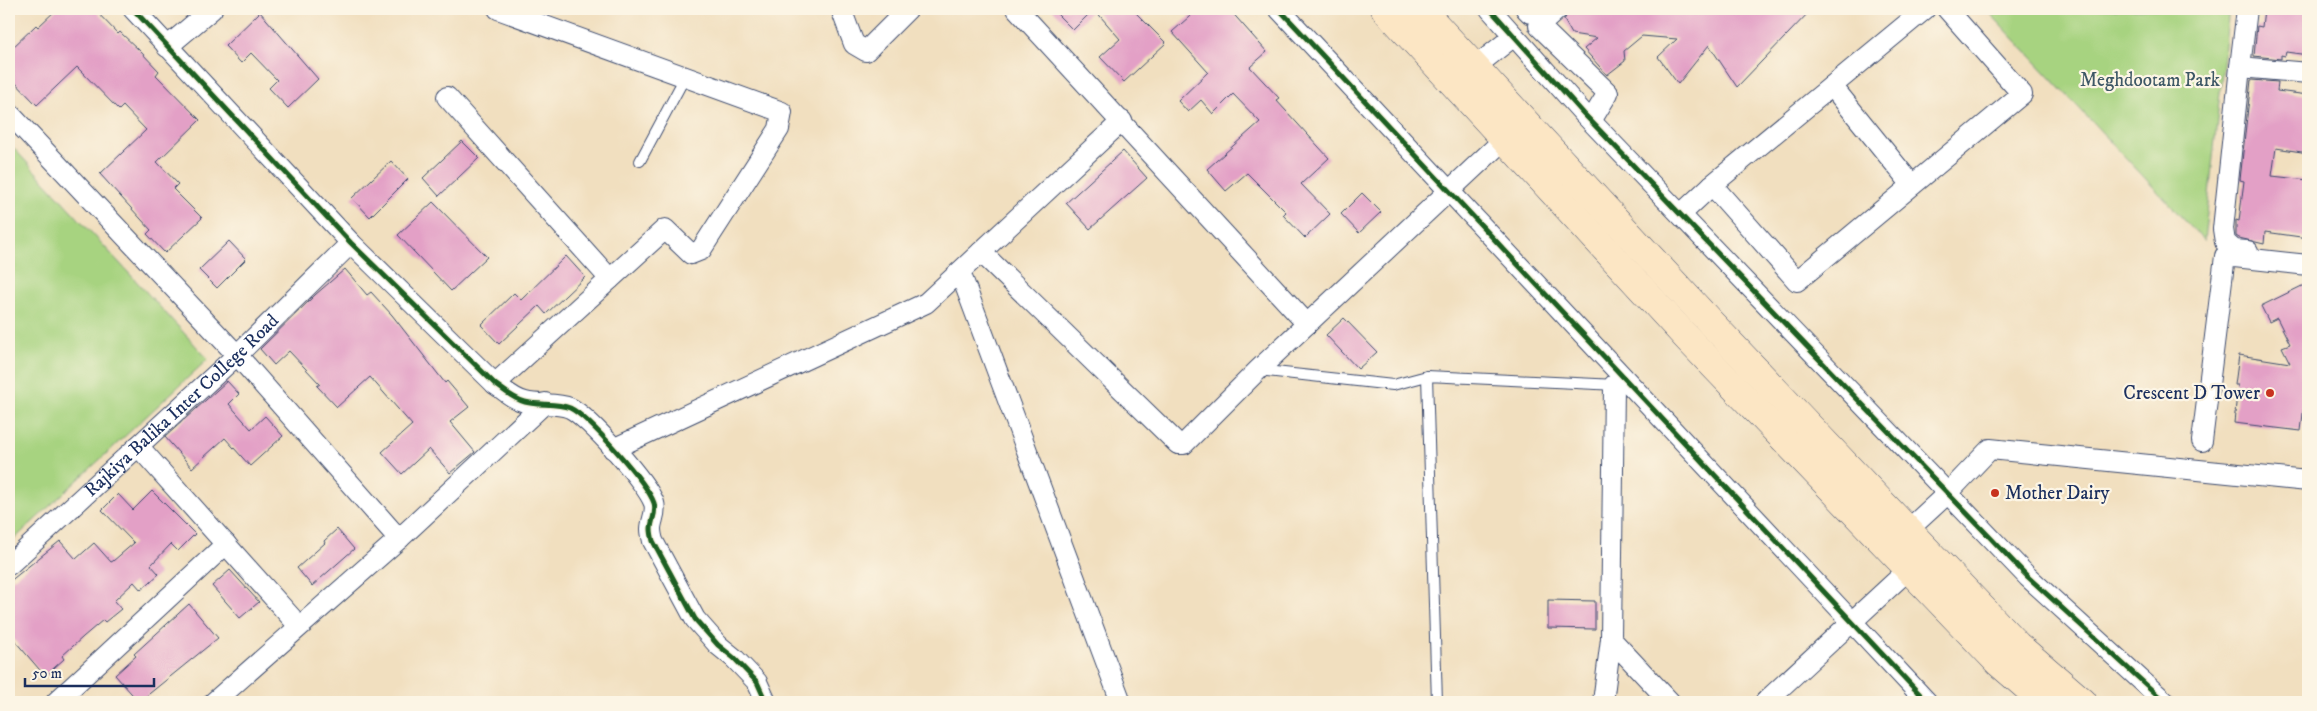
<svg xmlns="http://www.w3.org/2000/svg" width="2317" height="711" viewBox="0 0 2317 711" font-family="'IM FELL DW Pica',serif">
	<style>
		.green { fill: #a7d380; stroke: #61816f }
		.building { fill: #e3a0c6 }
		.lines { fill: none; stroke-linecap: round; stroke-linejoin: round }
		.lane-casing { stroke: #3b496d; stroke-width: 12 }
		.street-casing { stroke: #3b496d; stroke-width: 22 }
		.secondary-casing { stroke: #3b496d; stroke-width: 29 }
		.lane { stroke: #fff; stroke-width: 10 }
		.street { stroke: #fff; stroke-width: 20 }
		.secondary { stroke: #fce6c4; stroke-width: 28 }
		.cycleway-casing { stroke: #fcf5e5; stroke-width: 8 }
		.cycleway { stroke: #1b5e20; stroke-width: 5 }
		.poi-dot { fill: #c8321e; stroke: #fcf5e5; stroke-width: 2 }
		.labels { text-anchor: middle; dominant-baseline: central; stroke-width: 4.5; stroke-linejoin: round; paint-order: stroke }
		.park-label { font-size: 19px; fill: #3e5866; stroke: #fcf5e5 }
		.poi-label { font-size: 19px; fill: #1b2f5e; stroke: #fcf5e5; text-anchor: end }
		.street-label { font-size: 19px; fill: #1b2f5e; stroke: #fcf5e5 }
	</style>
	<rect width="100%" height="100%" fill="#fcf5e5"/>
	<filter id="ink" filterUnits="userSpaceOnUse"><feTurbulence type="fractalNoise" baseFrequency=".02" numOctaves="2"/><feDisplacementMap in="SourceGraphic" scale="10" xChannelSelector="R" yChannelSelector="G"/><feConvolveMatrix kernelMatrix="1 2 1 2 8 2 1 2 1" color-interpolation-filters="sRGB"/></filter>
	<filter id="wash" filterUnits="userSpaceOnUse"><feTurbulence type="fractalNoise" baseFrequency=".0096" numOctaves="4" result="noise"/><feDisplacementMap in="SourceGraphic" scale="20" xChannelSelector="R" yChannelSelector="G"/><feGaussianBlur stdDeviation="1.12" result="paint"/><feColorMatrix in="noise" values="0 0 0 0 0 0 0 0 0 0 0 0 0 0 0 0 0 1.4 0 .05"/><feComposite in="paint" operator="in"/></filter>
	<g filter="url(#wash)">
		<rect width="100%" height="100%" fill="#f1dfbf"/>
		<g class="green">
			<path d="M1986,9H2229L2204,241Z"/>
			<path d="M9,143L208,359L9,544Z"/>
		</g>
		<g id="blocks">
			<g class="building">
				<path d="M57,9H94L118,34L120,32L140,51L159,71L156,75L200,120L157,162L178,184L173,189L202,218L165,253L147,234L151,230L100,174L146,130L123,106L119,110L77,67L37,105L9,76V51L36,25L38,27Z"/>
				<path d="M1052,9H1132L1166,43L1124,82L1100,57L1120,39L1094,9L1073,30Z"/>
				<path d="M1198,9H1229L1267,52L1250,67L1279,98L1276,100L1329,158L1301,184L1330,214L1305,238L1283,215L1286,212L1247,173L1226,191L1207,169L1260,122L1233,94L1213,114L1201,100L1188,112L1178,101L1208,72L1172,32Z"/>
				<path d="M1570,9L1772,10L1812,9L1737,87L1709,45L1678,84L1658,57L1677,39L1642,36L1624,51L1625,61L1607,75L1584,49L1597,38L1572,34L1564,20Z"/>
				<path d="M2264,9H2308V55L2286,52L2285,56L2281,55V59L2254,56L2257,26L2262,27Z"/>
				<path d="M260,12L318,79L288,108L269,88L277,80L251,53L241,63L225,46Z"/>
				<path d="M2251,80L2278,82L2277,91L2308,95V153L2276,148L2272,176L2308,180V238L2265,232L2264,244L2239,238L2236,236V220L2239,221L2244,181L2240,180Z"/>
				<path d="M462,141L479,158L439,196L423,178Z"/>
				<path d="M1123,151L1147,178L1090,229L1066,203Z"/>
				<path d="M391,161L408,179L370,217L352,198Z"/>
				<path d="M1362,193L1381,212L1359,233L1341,214Z"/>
				<path d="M433,202L487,257L451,291L398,235Z"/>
				<path d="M229,241L246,259L217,288L199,270Z"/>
				<path d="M566,256L585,277L546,314L539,306L499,344L481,325L514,293L521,300Z"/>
				<path d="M345,269L367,295L371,292L392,315L445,383L447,381L469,407L450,422L475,452L450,473L429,449L402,474L382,452L412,425L370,377L337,407L317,386L320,384L289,351L274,365L260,349L315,295Z"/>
				<path d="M2308,283V325L2303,327L2308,338V370L2301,431L2234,423L2238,385H2235L2239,355L2290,363L2282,347L2290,344L2277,318L2269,322L2261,306Z"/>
				<path d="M1344,318L1377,352L1358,369L1326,335Z"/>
				<path d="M227,381L239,394L229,404L251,429L265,416L283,436L250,466L225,438L192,468L165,437Z"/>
				<path d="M152,491L195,534L178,551L171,544L151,565L159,574L141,590L134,582L114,601L121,609L105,622L103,620L83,637L62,656L64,659L45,676L9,634V582L60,541L76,559L94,543L111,562L113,561L134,543L102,510L118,494L133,510Z"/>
				<path d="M337,529L354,549L312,586L297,568L325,543L324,541Z"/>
				<path d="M230,570L259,602L240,618L212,586Z"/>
				<path d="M1548,600L1595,601V629L1548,628Z"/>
				<path d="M189,604L218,638L139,702L115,675L136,656L134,654Z"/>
			</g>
		</g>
	</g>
	<g filter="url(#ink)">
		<use href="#blocks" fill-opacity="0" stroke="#3b496d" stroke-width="1"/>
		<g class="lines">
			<g class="lane-casing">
				<g id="lane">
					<path d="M640,161L685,77"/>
					<path d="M1258,370L1393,385L1427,376"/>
					<path d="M1437,702L1427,376L1617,385"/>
				</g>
			</g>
			<g class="street-casing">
				<g id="street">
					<path d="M133,9L351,243L495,384C505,391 513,399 525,402C540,406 556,402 570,408C589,417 647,483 654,503C657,512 651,521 651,529C651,533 652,537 653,541L695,619L718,645L734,658L757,682L766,702"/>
					<path d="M841,9L854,44L866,51L908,9"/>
					<path d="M1017,9L1307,324"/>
					<path d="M1279,9L1927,702"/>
					<path d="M1490,9L1584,114L2028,577L2165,702"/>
					<path d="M1526,9L1530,13L1534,9"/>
					<path d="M1558,9L1539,26L1608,93L1591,121"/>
					<path d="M2247,9L2240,67L2308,73"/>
					<path d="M167,47L212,9"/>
					<path d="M1475,67L1514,36"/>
					<path d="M2240,67L2223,229L2225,242L2234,250L2248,251"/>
					<path d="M1832,86L1912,185"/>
					<path d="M447,97L610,279"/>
					<path d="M9,113L237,355L399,539"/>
					<path d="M1712,185L1797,281L2022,94L1947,9"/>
					<path d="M1681,214L1712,185L1925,9"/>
					<path d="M981,252L1178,444H1184L1258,370L1513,131"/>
					<path d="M960,272L1121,702"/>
					<path d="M495,384L665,229L691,254L701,250L779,129L782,112L498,9"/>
					<path d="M2202,441L2225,256L2308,265"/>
					<path d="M138,446L299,626"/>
					<path d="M613,449L926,303L1122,121"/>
					<path d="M1908,530L1948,493L1990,449L2308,481"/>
					<path id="s1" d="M9,565L237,355L351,243"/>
					<path d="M1611,639L1614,385"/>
					<path d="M56,702L226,544"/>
					<path d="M214,702L399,539L545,403"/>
					<path d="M1603,702L1611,639L1670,702"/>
					<path d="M1765,702L1909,569"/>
				</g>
			</g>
			<g class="secondary-casing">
				<g id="secondary">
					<path d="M1385,9L1688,339L1999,663L2044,702"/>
					<path d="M1421,9L1711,323L2017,645L2083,702"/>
				</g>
			</g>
			<use href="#lane" class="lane"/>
			<use href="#street" class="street"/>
			<use href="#secondary" class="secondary"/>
			<g class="cycleway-casing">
				<g id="cycleway">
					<path d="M133,9L351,243L495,384C505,391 513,399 525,402C540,406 556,402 570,408C589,417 647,483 654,503C657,512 651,521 651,529C651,533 652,537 653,541L695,619L718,645L734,658L757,682L766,702"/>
					<path d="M1279,9L1927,702"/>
					<path d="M1490,9L1584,114L2028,577L2165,702"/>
				</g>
			</g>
			<use href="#cycleway" class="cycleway"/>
		</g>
	</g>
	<g class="poi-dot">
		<circle cx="2270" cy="393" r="5"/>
		<circle cx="1995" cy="493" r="5"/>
	</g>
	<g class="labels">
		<g class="park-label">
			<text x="2150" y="80">Meghdootam Park</text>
		</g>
		<g class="poi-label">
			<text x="2260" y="393">Crescent D Tower</text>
			<text x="2005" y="493" text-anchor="start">Mother Dairy</text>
		</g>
		<g class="street-label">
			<text stroke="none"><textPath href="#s1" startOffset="235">Rajkiya Balika Inter College Road</textPath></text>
		</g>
	</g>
	<rect width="2317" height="711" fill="none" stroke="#fcf5e5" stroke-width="30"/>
	<path d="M25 678v8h129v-8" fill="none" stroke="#1b2f5e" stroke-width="2.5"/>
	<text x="32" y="678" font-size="15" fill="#1b2f5e" stroke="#fcf5e5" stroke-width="4" paint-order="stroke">50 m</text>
</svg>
